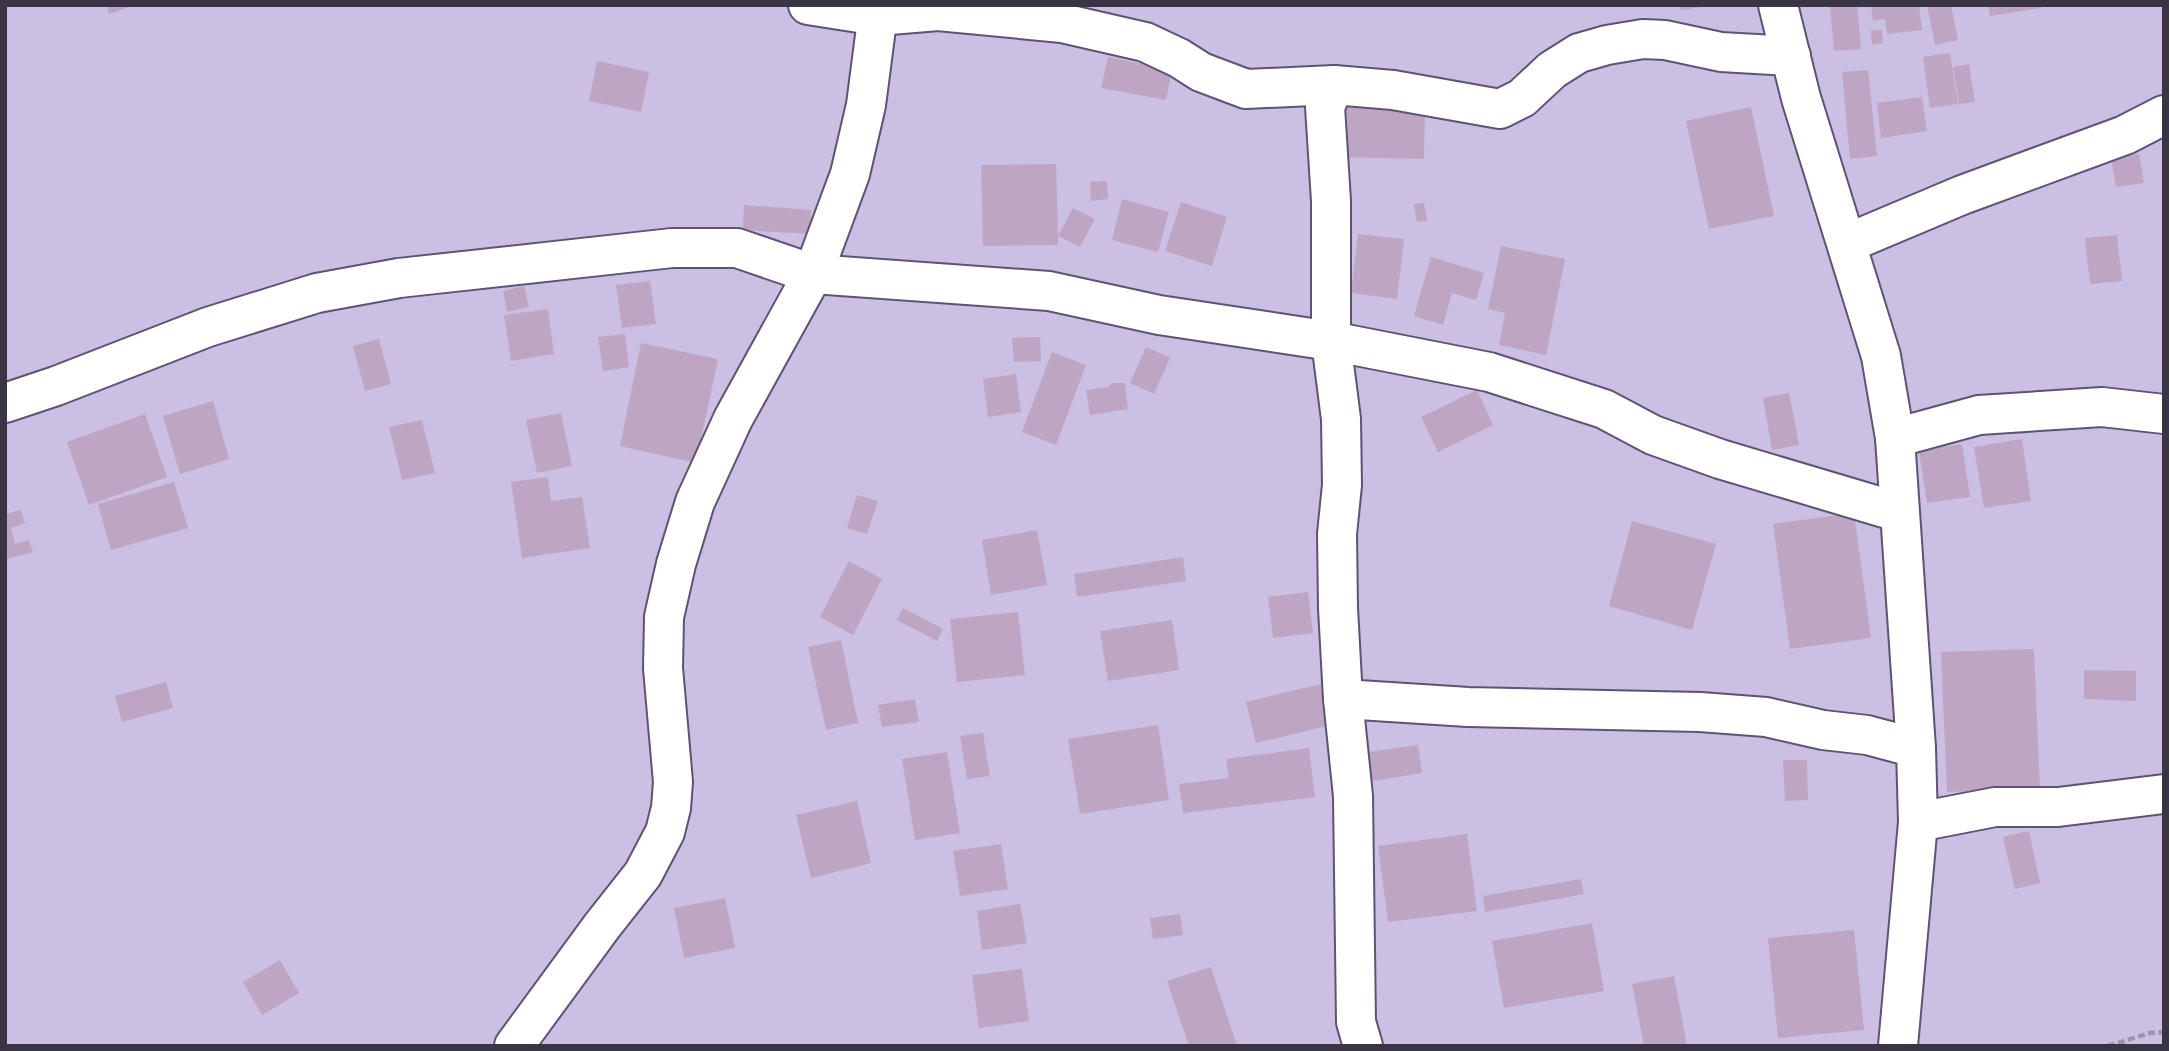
<svg xmlns="http://www.w3.org/2000/svg" width="2169" height="1051" viewBox="0 0 2169 1051" font-family="Commissioner,sans-serif">
	<style>
		.building { fill: #bfa5c4 }
		.lines { fill: none; stroke-linecap: round; stroke-linejoin: round }
		.minor-casing { stroke: #5e5373; stroke-width: 42 }
		.path { stroke: #9d93b0; stroke-width: 4.5; stroke-dasharray: 7 3.5; stroke-linecap: butt }
		.minor { stroke: #fff; stroke-width: 38 }
	</style>
	<rect width="100%" height="100%" fill="#cbbfe3"/>
	<g class="building">
		<path d="M107,5H133V6L109,14Z"/>
		<path d="M1680,5H1701V7L1681,10Z"/>
		<path d="M1830,5H1857L1861,49L1834,51Z"/>
		<path d="M1871,5H1919L1922,30L1887,34L1885,19L1873,21Z"/>
		<path d="M1927,5H1951L1958,40L1935,45Z"/>
		<path d="M1988,5H2041V8L1990,16Z"/>
		<path d="M1871,30H1882L1883,43L1872,44Z"/>
		<path d="M1950,53L1958,104L1930,108L1923,57Z"/>
		<path d="M1108,57L1172,70L1166,100L1101,88Z"/>
		<path d="M597,61L649,72L641,112L589,101Z"/>
		<path d="M1969,64L1975,102L1959,104L1953,67Z"/>
		<path d="M1868,70L1877,156L1850,159L1842,72Z"/>
		<path d="M1922,97L1927,131L1881,138L1877,103Z"/>
		<path d="M1335,104L1425,106L1424,159L1334,157Z"/>
		<path d="M1751,107L1774,216L1709,229L1686,121Z"/>
		<path d="M2139,154L2144,183L2116,187L2111,159Z"/>
		<path d="M1056,164L1058,236L1073,208L1095,219L1080,247L1058,236V245L983,246L981,165Z"/>
		<path d="M1107,181L1108,199L1091,201L1090,182Z"/>
		<path d="M1122,199L1169,212L1158,252L1112,240Z"/>
		<path d="M1181,202L1227,217L1212,266L1165,251Z"/>
		<path d="M1424,203L1427,221L1417,222L1414,204Z"/>
		<path d="M744,205L811,210L810,234L743,230Z"/>
		<path d="M1358,234L1404,239L1397,299L1351,293Z"/>
		<path d="M2117,235L2122,281L2090,284L2085,238Z"/>
		<path d="M1501,246L1565,259L1546,355L1499,345L1505,313L1488,309Z"/>
		<path d="M1431,257L1484,273L1476,300L1452,293L1443,325L1414,316Z"/>
		<path d="M650,281L656,324L622,328L616,285Z"/>
		<path d="M524,286L529,307L507,312L503,291Z"/>
		<path d="M548,309L554,354L511,361L504,315Z"/>
		<path d="M625,334L629,367L603,371L598,337Z"/>
		<path d="M1040,337L1041,361L1014,362L1012,338Z"/>
		<path d="M379,339L391,384L365,391L353,346Z"/>
		<path d="M641,343L718,359L696,463L620,446Z"/>
		<path d="M1146,347L1170,358L1154,394L1130,383Z"/>
		<path d="M1052,352L1086,365L1056,445L1022,432Z"/>
		<path d="M1016,374L1021,412L988,417L983,379Z"/>
		<path d="M1112,383H1125L1128,409L1090,415L1086,390L1108,387Z"/>
		<path d="M1477,390L1493,425L1438,452L1421,417Z"/>
		<path d="M1789,393L1799,445L1772,450L1763,398Z"/>
		<path d="M213,401L229,459L180,474L163,416Z"/>
		<path d="M561,413L572,466L537,473L526,420Z"/>
		<path d="M145,414L167,477L89,505L67,442Z"/>
		<path d="M422,420L435,473L402,480L389,427Z"/>
		<path d="M2022,439L2031,501L1984,508L1974,447Z"/>
		<path d="M1962,444L1970,497L1927,503L1919,451Z"/>
		<path d="M548,477L551,501L582,497L590,548L522,558L511,482Z"/>
		<path d="M174,482L188,528L111,550L98,504Z"/>
		<path d="M857,495L878,501L867,534L847,528Z"/>
		<path d="M21,510L25,523L11,528L15,544L29,540L33,552L7,559L5,514Z"/>
		<path d="M1854,513L1871,638L1790,649L1773,524Z"/>
		<path d="M1632,521L1716,544L1692,630L1609,606Z"/>
		<path d="M1037,530L1047,585L991,595L982,540Z"/>
		<path d="M1183,557L1186,581L1077,597L1074,574Z"/>
		<path d="M849,561L882,579L853,635L820,617Z"/>
		<path d="M1308,592L1313,633L1273,638L1268,597Z"/>
		<path d="M903,608L943,629L937,641L897,620Z"/>
		<path d="M1018,612L1025,675L957,682L950,619Z"/>
		<path d="M1172,620L1179,670L1108,681L1100,631Z"/>
		<path d="M841,640L858,723L826,730L808,647Z"/>
		<path d="M2034,649L2040,789L1947,792L1941,652Z"/>
		<path d="M2084,670L2136,671V701L2084,699Z"/>
		<path d="M166,682L173,708L122,722L115,696Z"/>
		<path d="M1321,684L1331,725L1256,743L1246,702Z"/>
		<path d="M915,699L919,722L882,727L878,705Z"/>
		<path d="M1158,725L1169,800L1080,814L1068,739Z"/>
		<path d="M983,733L990,776L967,779L960,736Z"/>
		<path d="M1418,745L1422,773L1367,782L1363,753Z"/>
		<path d="M1309,748L1315,797L1183,813L1179,784L1229,778L1226,759Z"/>
		<path d="M947,752L960,833L915,840L902,759Z"/>
		<path d="M1783,760H1807L1808,800L1785,801Z"/>
		<path d="M857,801L871,863L811,878L796,815Z"/>
		<path d="M2029,831L2040,883L2015,889L2003,837Z"/>
		<path d="M1467,834L1477,911L1388,922L1378,846Z"/>
		<path d="M1001,844L1008,889L960,896L953,851Z"/>
		<path d="M1581,879L1584,894L1485,912L1483,896Z"/>
		<path d="M725,898L735,948L684,958L674,908Z"/>
		<path d="M1020,904L1027,943L982,950L977,911Z"/>
		<path d="M1180,914L1183,935L1153,939L1150,918Z"/>
		<path d="M1592,923L1604,991L1504,1008L1492,941Z"/>
		<path d="M1854,930L1864,1030L1778,1038L1768,938Z"/>
		<path d="M280,960L299,993L262,1015L243,982Z"/>
		<path d="M1211,967L1237,1046H1189L1167,981Z"/>
		<path d="M1022,969L1029,1021L979,1028L972,975Z"/>
		<path d="M1674,976L1687,1046H1644L1632,984Z"/>
	</g>
	<g class="lines">
		<g class="minor-casing">
			<g id="minor">
				<path d="M808,5L878,16L938,11L1062,23L1145,42L1179,58L1201,72L1246,89L1334,85L1393,90L1500,109L1522,98L1552,70L1579,53L1607,45L1643,39L1665,40L1721,52L1791,56"/>
				<path d="M1778,5L1801,98L1881,356L1895,438L1916,748L1918,822L1898,1046"/>
				<path d="M1334,85L1325,107L1331,201V341L1341,419L1342,485L1337,534L1338,608L1343,699L1353,796L1356,1022L1363,1046"/>
				<path d="M1848,243L1962,195L2125,135L2164,115"/>
				<path d="M5,403L56,386L208,327L317,293L399,278L672,248H737L813,274L1049,291L1159,315L1331,341L1489,372L1604,409L1653,435L1720,459L1898,512"/>
				<path d="M1895,438L1979,415L2102,407L2164,414"/>
				<path d="M1343,699L1468,707L1700,712L1766,717L1823,730L1867,735L1916,748"/>
				<path d="M1918,822L1995,807H2058L2164,794"/>
				<path d="M514,1046L602,926L643,874L665,832L671,808L673,782L663,668L664,617L676,564L695,502L733,419L813,274L850,174L866,105L879,5"/>
			</g>
		</g>
		<path class="path" d="M2108,1046L2150,1033L2164,1032"/>
		<use href="#minor" class="minor"/>
	</g>
	<rect width="2169" height="1051" fill="none" stroke="#3a3544" stroke-width="14"/>
</svg>
